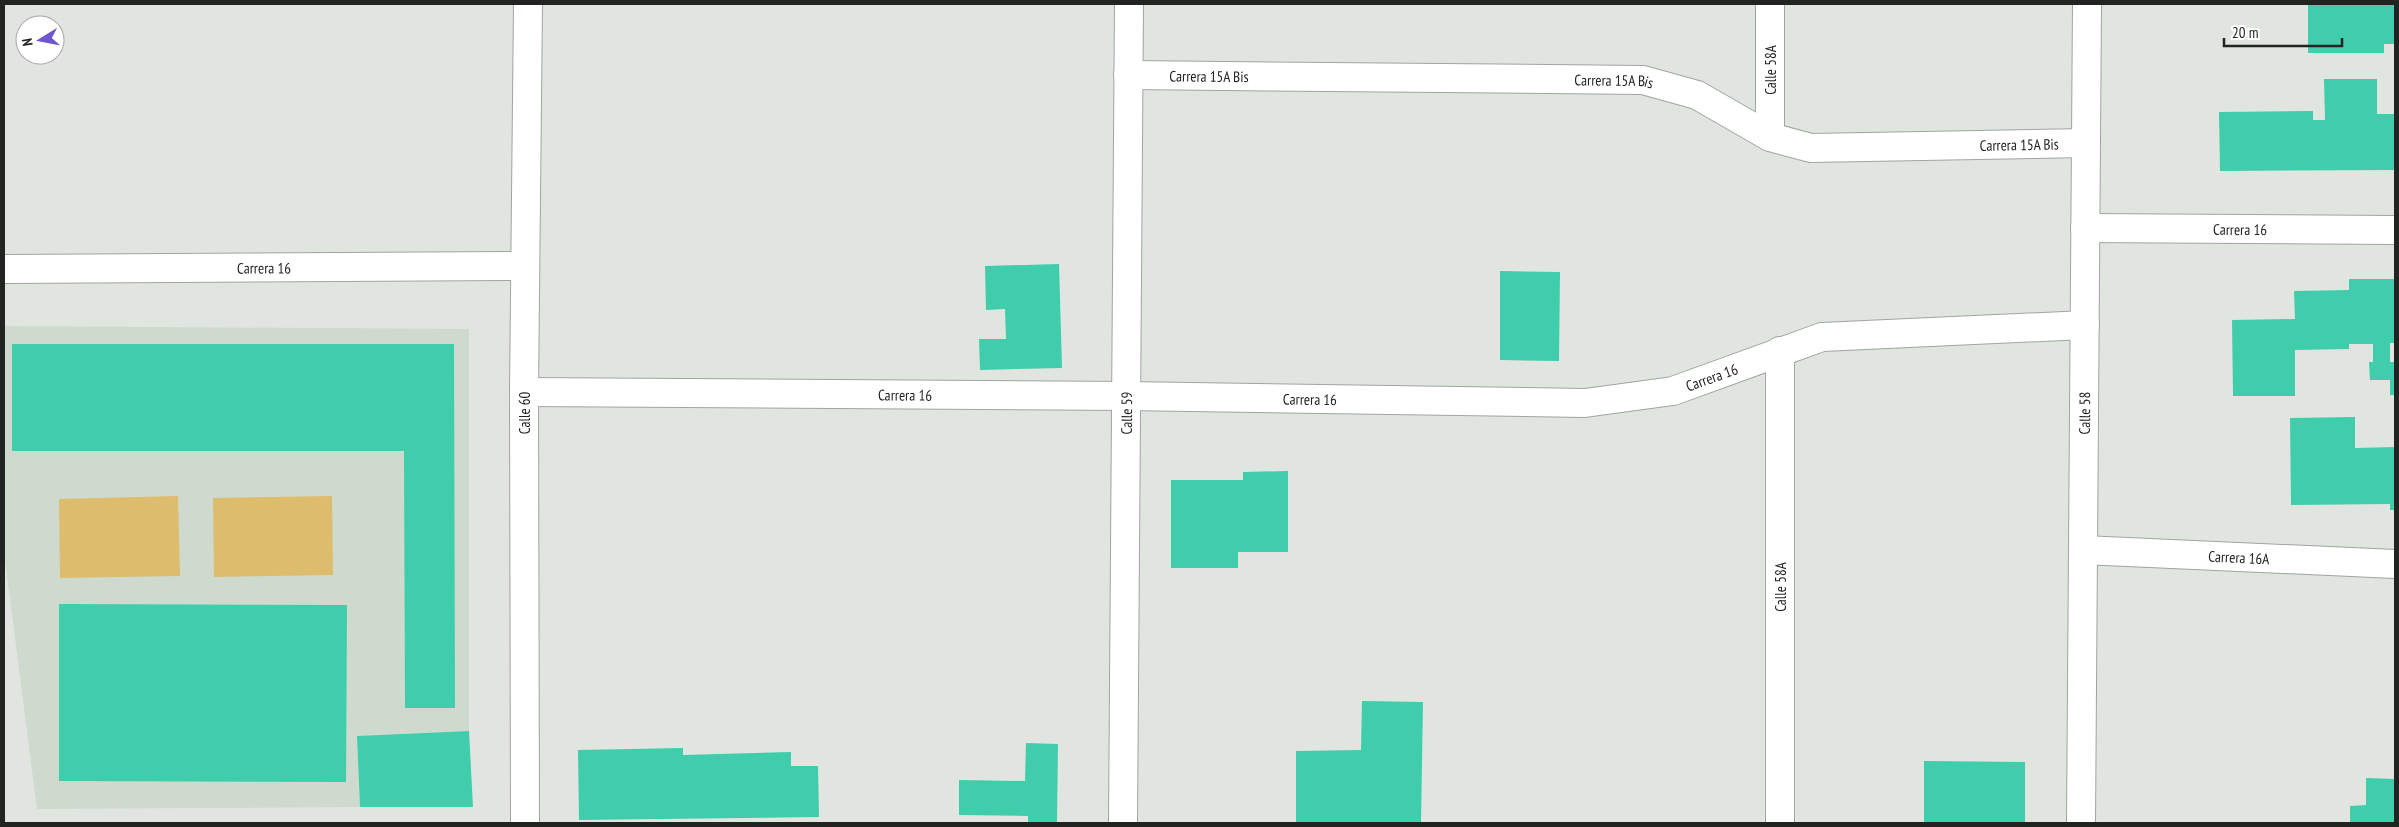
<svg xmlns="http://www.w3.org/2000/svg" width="2399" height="827" viewBox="0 0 2399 827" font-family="'PT Sans Narrow',sans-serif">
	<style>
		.built { fill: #cedace }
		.green { fill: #debc6d }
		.building { fill: #3fcdab }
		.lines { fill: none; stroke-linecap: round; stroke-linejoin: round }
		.street-casing { stroke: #9fa59f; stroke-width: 30 }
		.secondary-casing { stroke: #9fa59f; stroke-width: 30 }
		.street { stroke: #fff; stroke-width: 28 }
		.secondary { stroke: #fff; stroke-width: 28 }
		.labels { text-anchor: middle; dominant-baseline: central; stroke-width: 4; stroke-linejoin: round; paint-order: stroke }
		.street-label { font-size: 15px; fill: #222422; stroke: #fff }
	</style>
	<rect width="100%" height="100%" fill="#e0e6df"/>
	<path class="built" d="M4,326L469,329V731L357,736L360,807L37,809L4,553Z"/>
	<g class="green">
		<path d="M178,496L180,576L60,578L59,499Z"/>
		<path d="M332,496L333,575L214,577L213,498Z"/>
	</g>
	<g class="building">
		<path d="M2308,4H2395V44H2384V53H2308Z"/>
		<path d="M2324,79H2377V114H2395V170L2220,171L2219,112L2313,111V120H2325Z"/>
		<path d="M1059,264L1062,368L980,370L979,339H1006L1005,309L986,310L985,266Z"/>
		<path d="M1500,271L1560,272L1559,361L1500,360Z"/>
		<path d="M2349,279H2395V343H2390V362H2395V395H2390V380H2370L2369,362H2373V344H2349V349L2295,350V396H2233L2232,320L2295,319L2294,291L2349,290Z"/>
		<path d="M12,344H454L455,708H405L404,451H12Z"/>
		<path d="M2355,417V448L2395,447V510H2390V504L2291,505L2290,418Z"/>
		<path d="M1288,471V552H1238V568H1171V480H1243V472Z"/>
		<path d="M59,604L347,605L346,782L59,781Z"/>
		<path d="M1362,701L1423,702L1421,823H1296V751L1361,750Z"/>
		<path d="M469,731L473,807H360L357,736Z"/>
		<path d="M1026,743L1058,744L1057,823H1028V816L959,815V780L1025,781Z"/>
		<path d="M683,748V755L791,752V766H818L819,817L579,820L578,750Z"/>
		<path d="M1924,761L2025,762V823H1924Z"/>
		<path d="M2366,778L2395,779V823H2350V806L2366,805Z"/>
	</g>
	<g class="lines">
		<g class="street-casing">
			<g id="street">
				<path id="s1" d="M1128,75L1643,80L1697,95L1770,137L1811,148L2086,143"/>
				<path d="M1770,137V4"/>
				<path id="s2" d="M2085,228L2395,230"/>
				<path id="s3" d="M4,269L525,266"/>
				<path d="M1780,351V823"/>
				<path id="s4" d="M524,392L1126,396L1585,403L1673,391L1822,337L2085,325"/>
				<path id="s5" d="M2083,550L2395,564"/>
				<path id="s6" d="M1123,823L1129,4"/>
				<path id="s7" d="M2081,823L2087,4"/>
			</g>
		</g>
		<g class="secondary-casing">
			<path id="secondary" d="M525,823L524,392L528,4"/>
		</g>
		<use href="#street" class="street"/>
		<use href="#secondary" class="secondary"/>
	</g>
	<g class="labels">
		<g class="street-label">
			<text transform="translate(1770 70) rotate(-90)">Calle 58A</text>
			<text stroke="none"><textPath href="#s1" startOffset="81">Carrera 15A Bis</textPath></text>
			<text stroke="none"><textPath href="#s1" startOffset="486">Carrera 15A Bis</textPath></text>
			<text stroke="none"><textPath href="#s1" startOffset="906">Carrera 15A Bis</textPath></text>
			<text stroke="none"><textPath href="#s2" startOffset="155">Carrera 16</textPath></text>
			<text stroke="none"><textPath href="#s3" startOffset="260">Carrera 16</textPath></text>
			<text stroke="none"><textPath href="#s4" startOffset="1191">Carrera 16</textPath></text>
			<text stroke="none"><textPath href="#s4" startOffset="381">Carrera 16</textPath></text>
			<text stroke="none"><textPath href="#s4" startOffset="786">Carrera 16</textPath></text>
			<text transform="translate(524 413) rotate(-90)">Calle 60</text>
			<text stroke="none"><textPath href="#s6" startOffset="410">Calle 59</textPath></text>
			<text stroke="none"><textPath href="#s7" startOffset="410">Calle 58</textPath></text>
			<text stroke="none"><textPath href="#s5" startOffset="156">Carrera 16A</textPath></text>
			<text transform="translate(1780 587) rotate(-90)">Calle 58A</text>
		</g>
	</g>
	<rect width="2399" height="827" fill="none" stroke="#222422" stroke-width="10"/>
	<g transform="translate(40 40) rotate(260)"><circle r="24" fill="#ffffff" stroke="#a7a7a7"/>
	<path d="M0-4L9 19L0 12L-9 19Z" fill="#6f55ce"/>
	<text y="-8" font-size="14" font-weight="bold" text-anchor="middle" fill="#222422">N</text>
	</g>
	<path d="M2224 38v8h118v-8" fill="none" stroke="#222422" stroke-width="2.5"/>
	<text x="2232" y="38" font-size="15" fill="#222422" stroke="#ffffff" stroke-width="4" paint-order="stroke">20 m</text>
</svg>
